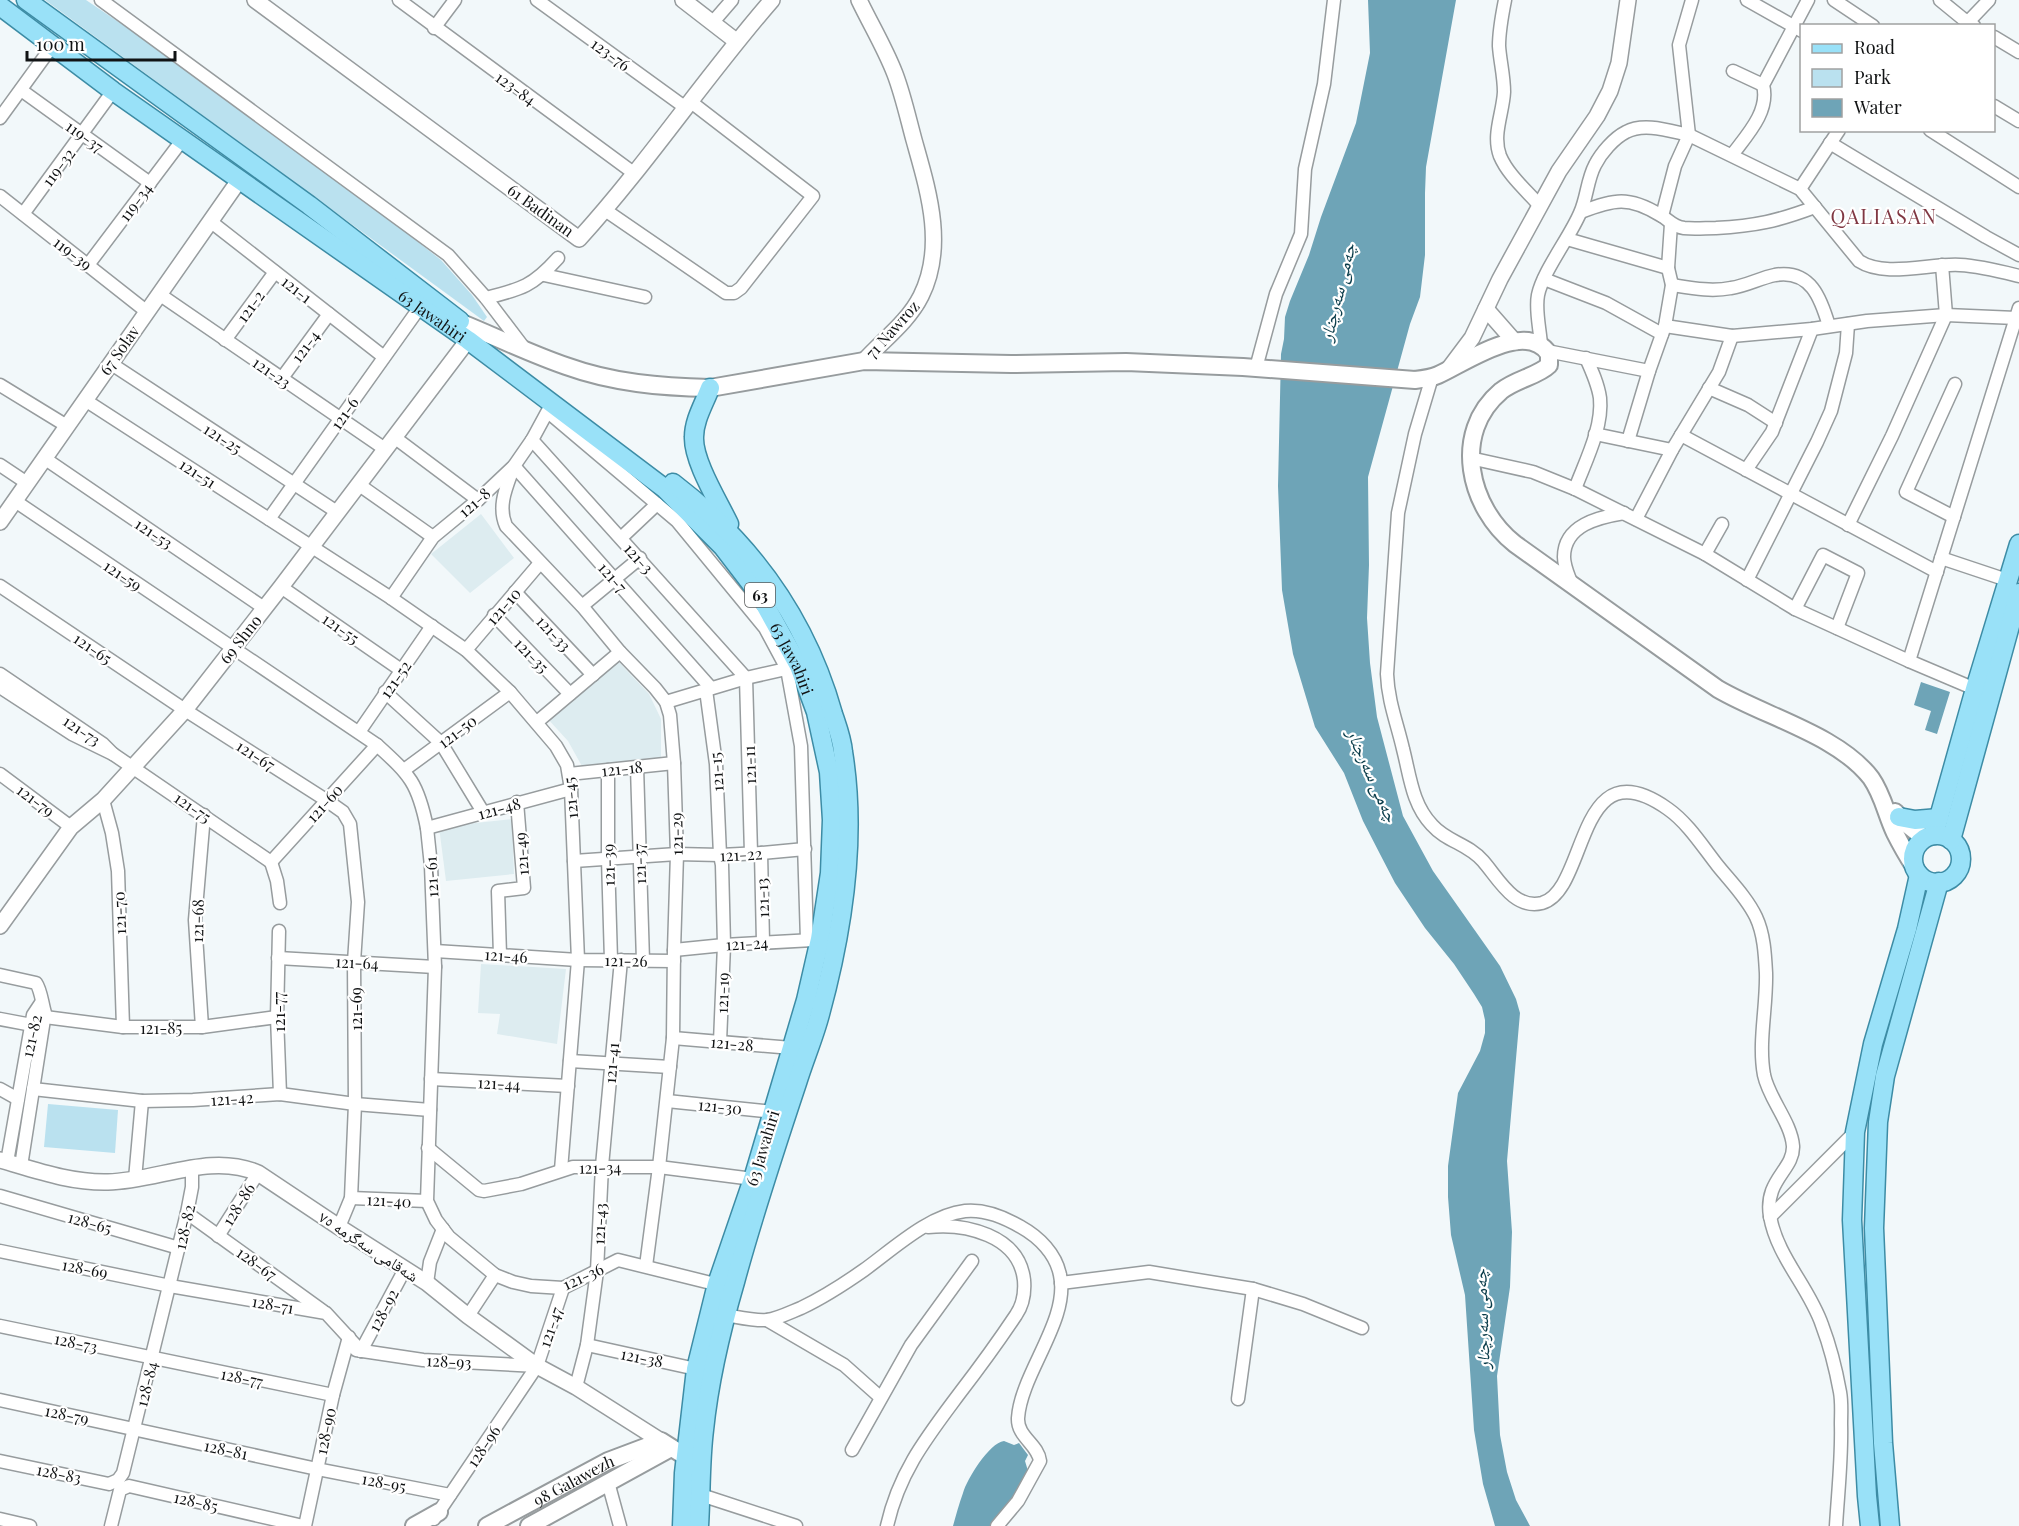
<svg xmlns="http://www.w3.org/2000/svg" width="2019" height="1526" viewBox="0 0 2019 1526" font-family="'Playfair Display','Noto Naskh Arabic',serif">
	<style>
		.built { fill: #ddecf0 }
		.green { fill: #bae1ef }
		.water { fill: #6ea4b7 }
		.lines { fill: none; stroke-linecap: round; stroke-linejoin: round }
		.minor-casing { stroke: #979c9e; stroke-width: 15 }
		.tertiary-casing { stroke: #979c9e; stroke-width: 18 }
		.secondary-casing { stroke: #979c9e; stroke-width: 20 }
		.primary-casing { stroke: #3d8ca5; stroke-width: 21 }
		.minor { stroke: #fff; stroke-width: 12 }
		.tertiary { stroke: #fff; stroke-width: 15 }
		.secondary { stroke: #fff; stroke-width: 16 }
		.primary { stroke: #99e1f8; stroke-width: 18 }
		.labels { text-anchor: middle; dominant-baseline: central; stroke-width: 4.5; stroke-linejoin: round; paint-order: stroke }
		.shield { fill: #fff; stroke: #585a5a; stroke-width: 1.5 }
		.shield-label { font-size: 15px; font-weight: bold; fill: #111314 }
		.street-label { font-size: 16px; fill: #111314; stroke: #fff }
		.water-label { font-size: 18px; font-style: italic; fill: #083b49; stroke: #fff }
		.quarter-label { font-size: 20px; letter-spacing: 1.5px; fill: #803843; stroke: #fff }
	</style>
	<rect width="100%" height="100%" fill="#f2f8fa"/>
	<g class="built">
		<path d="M481,514L514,558L470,593L431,554Z"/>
		<path d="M615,658L649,694L661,719V758L583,768L568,741L547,718Z"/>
		<path d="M512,819L514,874L446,881L439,827Z"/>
		<path d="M481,964L566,969L557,1044L497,1034L500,1014L478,1013Z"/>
	</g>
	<g class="green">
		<path d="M45,0H86L154,46L315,161L441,260L472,295L487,317L484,321Z"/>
		<path d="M48,1104L118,1110L115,1153L44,1147Z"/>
	</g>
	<g class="water">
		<path d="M1368,0H1456L1426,167L1425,193V255L1420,297L1410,324L1368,477L1369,565L1367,618L1370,663L1377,717L1403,816L1433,871L1500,966L1516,999L1520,1013L1507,1161L1512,1232L1510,1287L1497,1376L1500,1435L1507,1472L1516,1500L1530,1526H1495L1483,1484L1474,1430L1465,1295L1451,1235L1448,1197V1166L1458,1093L1480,1051L1485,1033V1020L1482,1007L1474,994L1454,964L1425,928L1395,883L1381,856L1363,821L1344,773L1315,727L1293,654L1282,590L1278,486L1281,354L1284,339L1285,317L1290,301L1309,255L1321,217L1356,123L1370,53Z"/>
		<path d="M1921,682L1950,692L1937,734L1925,730L1931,711L1914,705Z"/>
		<path d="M1004,1441L1014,1445L1019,1443L1028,1455L1025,1461L1028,1471L1019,1493L994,1526H953C956,1515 959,1504 963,1493C967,1479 989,1443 1004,1441Z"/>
	</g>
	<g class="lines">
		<g class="minor-casing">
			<g id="minor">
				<path d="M101,0L448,255L486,298L524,348"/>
				<path d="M399,0L635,174"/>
				<path d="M537,0L686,108"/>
				<path d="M1505,0C1502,15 1499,30 1499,46C1500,61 1504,76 1504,92C1503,113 1492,135 1500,156C1508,175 1527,191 1540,206"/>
				<path d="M1747,0L1802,31"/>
				<path d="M1834,0L1873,26"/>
				<path d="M1940,0L1962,18L1974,26"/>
				<path d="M713,22L732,0"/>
				<path d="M1968,22L1989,0"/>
				<path d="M434,28L455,0"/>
				<path d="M1994,37L2019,52"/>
				<path d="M1733,71L1763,85"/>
				<path d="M21,90L150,183"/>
				<path d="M1994,106L2019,121"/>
				<path d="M0,118L53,45"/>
				<path d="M1930,130L2019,187"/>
				<path d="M1830,143L1986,237L2019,255"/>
				<path d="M1732,155C1747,135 1770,111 1763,85L1808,0"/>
				<path d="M1800,189L1839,130"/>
				<path d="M0,196L146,311"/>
				<path d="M605,210L726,293H734L741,288L813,196L691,102"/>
				<path d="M1581,212C1614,199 1629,196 1660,215C1670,220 1671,226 1684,228C1694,229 1706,228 1716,228C1755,226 1778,221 1815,207"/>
				<path d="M23,214L113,91"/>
				<path d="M1662,216L1675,166L1689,135L1800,189L1859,261C1885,278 1930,263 1960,265C1980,266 1999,271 2019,276"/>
				<path d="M210,221L384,357"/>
				<path d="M1567,239L1668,268"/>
				<path d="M88,265L183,139"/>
				<path d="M544,275L645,297"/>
				<path d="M1544,279L1606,303L1662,334"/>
				<path d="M1672,285C1691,288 1711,292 1731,288C1746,286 1760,278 1775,275C1811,269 1821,299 1829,326"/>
				<path d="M159,294L385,449"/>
				<path d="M486,298C522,289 533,286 558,258"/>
				<path d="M1665,326L1732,336L1812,329L1867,321L1946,315L2016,318"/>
				<path d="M225,340L275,272"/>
				<path d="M1541,345C1540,329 1535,310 1538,295C1543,271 1570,237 1580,213C1587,198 1587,180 1595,165C1601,153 1614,138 1626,132C1644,122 1670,131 1689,135L1679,45L1692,0"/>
				<path d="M1547,351L1649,371"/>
				<path d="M110,363L337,512"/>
				<path d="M1256,368L1276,294L1301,234L1305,169L1324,84L1334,0"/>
				<path d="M1432,377L1415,434L1398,513L1387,674C1388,701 1397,723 1403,749C1410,776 1412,804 1432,825C1447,842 1467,843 1483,861C1498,878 1514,910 1542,903C1589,890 1575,743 1668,809C1688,823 1703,847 1718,866C1731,882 1747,898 1756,917C1764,934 1765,954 1766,973C1767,1006 1758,1042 1764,1075C1769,1099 1791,1122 1793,1146C1794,1170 1764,1180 1770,1216C1777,1257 1809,1287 1822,1325C1830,1346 1836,1370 1840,1392C1842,1403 1841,1414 1841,1424C1842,1458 1838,1492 1836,1526"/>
				<path d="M282,378L329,314"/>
				<path d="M0,385L67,426"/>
				<path d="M1709,388L1748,405L1776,423"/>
				<path d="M85,400L391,598L466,650L510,692L556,746L567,765L571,789L578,960L561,1170"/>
				<path d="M548,412L677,521L765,628L787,669L801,746L807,940"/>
				<path d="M1595,434L1672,450"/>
				<path d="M1681,435L1937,572"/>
				<path d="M394,437L478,500"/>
				<path d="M532,440L746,678L751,853"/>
				<path d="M1628,441L1649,371L1665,326L1672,285L1668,268L1671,224"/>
				<path d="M44,458L264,608"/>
				<path d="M1470,458L1533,472L1575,489L1705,554L1795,609L1909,661L1975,689"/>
				<path d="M0,465L27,483"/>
				<path d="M1746,470L1772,432L1812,329"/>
				<path d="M358,484L433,537"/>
				<path d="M1575,489C1585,462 1603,428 1600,398C1598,384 1592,371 1586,358"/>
				<path d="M15,501L377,745C410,775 418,783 427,828L431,866L435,967L427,1201L436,1220L449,1237L495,1275L513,1282L531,1286L563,1288L618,1260L723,1286"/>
				<path d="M1954,517L1906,492L1955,384"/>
				<path d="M269,519L420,307"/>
				<path d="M1636,519L1672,450L1719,372L1732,336"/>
				<path d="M1848,525L1892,436L1946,315L1942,265"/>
				<path d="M621,538L657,504"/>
				<path d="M1705,554L1722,524"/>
				<path d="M1941,558L2007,580"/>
				<path d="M1747,580L1817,442L1831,411L1846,353L1848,324"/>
				<path d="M1572,585C1569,576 1564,567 1564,557C1564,525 1599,517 1624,513"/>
				<path d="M0,586L185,710L326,800L343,812L350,824L358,902L354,962L355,1104L351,1198L339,1227"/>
				<path d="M281,587L401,670"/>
				<path d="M515,592L593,675"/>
				<path d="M391,598L433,537L478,500L514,466L532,440L551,405"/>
				<path d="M582,606L640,558"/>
				<path d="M1795,609L1823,555L1858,573L1837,628"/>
				<path d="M494,615L570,694"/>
				<path d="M466,650L540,563"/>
				<path d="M1909,661L2019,308"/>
				<path d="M0,674L103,744L113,754L72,734L0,687"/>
				<path d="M706,690L716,764L720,855L722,865L724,945L720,1042"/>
				<path d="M385,692L441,743L483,812"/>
				<path d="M666,702L746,678L795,667"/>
				<path d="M537,722L620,652"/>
				<path d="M359,732L432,626"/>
				<path d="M113,754L271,862"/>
				<path d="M637,767L643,961"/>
				<path d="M404,770L510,692"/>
				<path d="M608,770V859L611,960"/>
				<path d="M0,774L71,827"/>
				<path d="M569,774L674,763"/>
				<path d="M103,800L112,833L118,871L123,1027"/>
				<path d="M427,828L571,789"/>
				<path d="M761,853L763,942"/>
				<path d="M574,861L677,854L720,855L761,853L805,849"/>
				<path d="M271,862L377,745"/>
				<path d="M271,862L277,881L280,903"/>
				<path d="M279,931L277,1017L280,1094"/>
				<path d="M674,950L724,945L813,940"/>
				<path d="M435,951L578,960L674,961"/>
				<path d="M500,955L498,891L524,888L517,802"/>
				<path d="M278,958L435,967"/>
				<path d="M0,975L36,983C41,990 42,1003 45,1013L21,1166"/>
				<path d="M45,1017L123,1027H202L277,1017"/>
				<path d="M0,1019L32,1025"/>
				<path d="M202,1027L195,920L204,815"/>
				<path d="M673,1038L792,1048"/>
				<path d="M570,1061L670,1067"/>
				<path d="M431,1079L568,1086"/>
				<path d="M0,1089L18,1099"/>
				<path d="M33,1089L142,1101L193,1100L280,1094L355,1104L430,1110"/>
				<path d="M667,1101L773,1112"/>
				<path d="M428,1148L479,1190L484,1191L521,1184L573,1167H659L753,1179"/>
				<path d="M7,1162L33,1015L41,1003"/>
				<path d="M135,1179L142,1101"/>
				<path d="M0,1196L179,1248"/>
				<path d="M351,1198L427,1201"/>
				<path d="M187,1213L323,1311"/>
				<path d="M1770,1217L1855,1132"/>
				<path d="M218,1236L258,1173"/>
				<path d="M0,1251L170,1286L326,1313L361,1351"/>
				<path d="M646,1266L659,1167L673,1038L674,950L677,854L674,763L670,715L666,702L655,688L620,652L582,606L506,526C497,505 507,486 514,466L711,688"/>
				<path d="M427,1283L430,1262L443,1229"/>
				<path d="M1061,1283L1149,1272L1253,1289L1303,1304L1362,1328"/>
				<path d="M726,1315C738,1317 754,1321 767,1320C777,1319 791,1312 801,1308C822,1298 844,1284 864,1270C892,1250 929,1215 965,1211C985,1209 1004,1217 1021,1227C1039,1237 1056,1254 1060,1275C1070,1320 1021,1373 1018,1418C1017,1437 1038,1444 1040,1461L1018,1501L997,1526"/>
				<path d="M468,1316L495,1275"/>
				<path d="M767,1320L844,1365L880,1397"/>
				<path d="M0,1326L333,1395"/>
				<path d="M587,1345L696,1369"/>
				<path d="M356,1350L423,1360L537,1366"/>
				<path d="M361,1351L405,1269"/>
				<path d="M576,1387L587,1345L597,1271L602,1166L621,960"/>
				<path d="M1238,1399L1253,1289"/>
				<path d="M0,1400L317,1469L450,1495"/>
				<path d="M852,1450L911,1345L972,1261"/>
				<path d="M0,1461L109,1484L118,1480L123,1473L187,1213L192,1187V1167"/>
				<path d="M608,1482L620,1526"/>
				<path d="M701,1495L796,1526"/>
				<path d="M0,1519L30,1526"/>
				<path d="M434,1519L537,1366L563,1288"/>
				<path d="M111,1526L120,1490L129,1486L303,1526"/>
				<path d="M305,1526L333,1395L349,1337"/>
				<path d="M887,1526C899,1472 927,1437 959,1394C979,1368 998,1342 1016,1315C1023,1305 1025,1292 1024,1280C1019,1235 965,1223 928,1227"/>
			</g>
		</g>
		<g class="tertiary-casing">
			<g id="tertiary">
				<path d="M255,0L579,239C648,163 705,77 772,0"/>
				<path d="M683,0L736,41"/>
				<path d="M859,0C871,25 885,48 895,74C903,95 908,118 914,140C928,190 946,246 921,296C908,322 883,340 864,361"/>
				<path d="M1486,309L1515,342"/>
				<path d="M1448,370L1472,338L1500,279L1559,171L1597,116L1610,91L1619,63L1628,0"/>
				<path d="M0,522L240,179"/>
				<path d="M0,926L71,827L103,800L185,710L281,587L468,340"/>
				<path d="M0,1160C35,1170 71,1183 108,1182C158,1181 210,1152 258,1173L339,1227L427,1283L468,1316L537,1366L576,1387L661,1441"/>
			</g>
		</g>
		<g class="secondary-casing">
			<g id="secondary">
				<path d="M464,324C498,338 531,354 566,366C613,383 661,387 710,388L864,361L1011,364L1126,362L1243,367L1415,380C1423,379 1431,378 1438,375C1465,363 1526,319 1549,354V365C1538,376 1516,379 1501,391C1451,433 1469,508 1515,544L1718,689C1766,717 1838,735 1871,778C1883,795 1886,814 1895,833C1901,845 1908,857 1915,868"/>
				<path d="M1895,812L1905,823L1924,838"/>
				<path d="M414,1526L439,1512"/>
				<path id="s1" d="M487,1526L608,1461L661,1441L680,1453L699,1457"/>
				<path d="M529,1526L671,1448"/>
			</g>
		</g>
		<g class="primary-casing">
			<g id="primary">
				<path d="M26,0L309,205L460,321"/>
				<path id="s2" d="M0,6L113,91L468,340L664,488L723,547L759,594L799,666L816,712L829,772L832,820L830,873L820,939L806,1000L753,1179L717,1284L696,1369L684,1473L682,1526"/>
				<path d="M710,388C704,404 694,420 694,437C693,461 718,501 729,524"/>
				<path d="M673,483C752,543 806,618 833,714C837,726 842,739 843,752C857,838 843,930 820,1014C814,1037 804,1060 797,1083C775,1149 753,1215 735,1282C721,1330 709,1381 704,1430C700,1462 701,1494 699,1526"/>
				<path d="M1899,817L1915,820L1939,818"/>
				<path d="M1934,835L1975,689L2019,544"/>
				<circle cx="1937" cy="859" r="24"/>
				<path d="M1951,840L2019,593"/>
				<path d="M1870,1526L1867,1496L1852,1220L1855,1132L1873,1044L1907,929L1919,875"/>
				<path d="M1890,1526L1883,1443L1874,1228L1878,1122L1885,1076L1939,882"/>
			</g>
		</g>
		<use href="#minor" class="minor"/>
		<use href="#tertiary" class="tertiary"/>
		<use href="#secondary" class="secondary"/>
		<use href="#primary" class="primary"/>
	</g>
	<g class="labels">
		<rect class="shield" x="745" y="583" width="30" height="24" rx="4.5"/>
		<g class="shield-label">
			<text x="760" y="595">63</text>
		</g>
		<g class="street-label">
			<text transform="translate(611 54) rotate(36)">123-76</text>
			<text transform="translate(516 88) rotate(36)">123-84</text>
			<text transform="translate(85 136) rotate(36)">119-37</text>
			<text transform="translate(58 167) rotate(-53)">119-32</text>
			<text transform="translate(135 202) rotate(-53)">119-34</text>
			<text transform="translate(541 210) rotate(36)">61 Badinan</text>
			<text transform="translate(73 253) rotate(38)">119-39</text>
			<text transform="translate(297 289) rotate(38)">121-1</text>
			<text transform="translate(250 306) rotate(-54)">121-2</text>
			<text stroke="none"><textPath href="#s2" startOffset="532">63 Jawahiri</textPath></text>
			<text transform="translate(892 329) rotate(-48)">71 Nawroz</text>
			<text transform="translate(305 346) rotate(-53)">121-4</text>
			<text transform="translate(119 350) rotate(-55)">67 Solav</text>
			<text transform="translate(272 372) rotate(35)">121-23</text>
			<text transform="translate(344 413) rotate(-55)">121-6</text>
			<text transform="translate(223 438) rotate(33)">121-25</text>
			<text transform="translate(198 473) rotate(33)">121-51</text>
			<text transform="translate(474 502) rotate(-41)">121-8</text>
			<text transform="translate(154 533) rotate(34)">121-53</text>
			<text transform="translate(639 558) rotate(48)">121-3</text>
			<text transform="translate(123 575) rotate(34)">121-59</text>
			<text transform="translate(613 577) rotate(49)">121-7</text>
			<text transform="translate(503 606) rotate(-49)">121-10</text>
			<text transform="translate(341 628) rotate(35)">121-55</text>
			<text transform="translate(554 633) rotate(47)">121-33</text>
			<text transform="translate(240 639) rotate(-52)">69 Shno</text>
			<text transform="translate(93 648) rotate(34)">121-65</text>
			<text transform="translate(532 655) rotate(46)">121-35</text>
			<text stroke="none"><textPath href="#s2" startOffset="1036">63 Jawahiri</textPath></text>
			<text transform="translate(395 679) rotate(-55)">121-52</text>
			<text transform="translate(82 730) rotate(34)">121-73</text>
			<text transform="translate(457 731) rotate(-37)">121-50</text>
			<text transform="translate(256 755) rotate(33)">121-67</text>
			<text transform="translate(749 765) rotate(-92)">121-11</text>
			<text transform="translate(622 768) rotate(-6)">121-18</text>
			<text transform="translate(716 772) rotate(-94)">121-15</text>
			<text transform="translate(570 798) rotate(-95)">121-45</text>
			<text transform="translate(36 800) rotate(37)">121-79</text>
			<text transform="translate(324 803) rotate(-48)">121-60</text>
			<text transform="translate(193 807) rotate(35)">121-75</text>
			<text transform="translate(499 808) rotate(-15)">121-48</text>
			<text transform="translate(676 834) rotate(-91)">121-29</text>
			<text transform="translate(521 854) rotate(-94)">121-49</text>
			<text transform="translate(741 854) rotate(-3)">121-22</text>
			<text transform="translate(639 864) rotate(-92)">121-37</text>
			<text transform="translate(608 865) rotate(-91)">121-39</text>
			<text transform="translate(431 877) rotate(-93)">121-61</text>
			<text transform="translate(762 898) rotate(-92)">121-13</text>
			<text transform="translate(119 913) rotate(-92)">121-70</text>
			<text transform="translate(197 921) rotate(-89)">121-68</text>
			<text transform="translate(747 943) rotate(-3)">121-24</text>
			<text transform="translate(506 955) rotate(4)">121-46</text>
			<text transform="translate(626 960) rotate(1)">121-26</text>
			<text transform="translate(357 962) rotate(3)">121-64</text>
			<text transform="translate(722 993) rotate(-88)">121-19</text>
			<text transform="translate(355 1009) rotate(-90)">121-69</text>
			<text transform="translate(278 1012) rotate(-90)">121-77</text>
			<text x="161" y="1027">121-85</text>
			<text transform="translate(31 1036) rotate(-77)">121-82</text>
			<text transform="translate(732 1043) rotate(5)">121-28</text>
			<text transform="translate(611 1063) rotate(-85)">121-41</text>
			<text transform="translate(499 1083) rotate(3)">121-44</text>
			<text transform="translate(232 1098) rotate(-4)">121-42</text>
			<text transform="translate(720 1106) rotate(6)">121-30</text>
			<text transform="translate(762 1148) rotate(-73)">63 Jawahiri</text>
			<text transform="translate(600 1167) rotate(-1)">121-34</text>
			<text transform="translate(389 1200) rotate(3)">121-40</text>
			<text transform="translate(238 1204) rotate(-58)">128-86</text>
			<text transform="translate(90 1222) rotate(16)">128-65</text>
			<text transform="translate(599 1224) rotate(-87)">121-43</text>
			<text transform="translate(184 1227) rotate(-77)">128-82</text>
			<text transform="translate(369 1246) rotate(33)">شەقامی سەگرمە ٧٥</text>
			<text transform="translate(257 1263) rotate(36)">128-67</text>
			<text transform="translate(85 1268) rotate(11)">128-69</text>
			<text transform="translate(583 1276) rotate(-24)">121-36</text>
			<text transform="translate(273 1304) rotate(10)">128-71</text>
			<text transform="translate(383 1310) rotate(-62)">128-92</text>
			<text transform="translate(550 1327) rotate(-71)">121-47</text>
			<text transform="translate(76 1342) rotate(12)">128-73</text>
			<text transform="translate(642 1357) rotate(12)">121-38</text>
			<text transform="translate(449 1361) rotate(3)">128-93</text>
			<text transform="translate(242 1377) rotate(12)">128-77</text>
			<text transform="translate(146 1384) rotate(-76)">128-84</text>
			<text transform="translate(67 1414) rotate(12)">128-79</text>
			<text transform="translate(325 1431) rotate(-78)">128-90</text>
			<text transform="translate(483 1446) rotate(-56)">128-96</text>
			<text transform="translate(226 1449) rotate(12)">128-81</text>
			<text transform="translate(59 1473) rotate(12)">128-83</text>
			<text stroke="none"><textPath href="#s1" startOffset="98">98 Galawezh</textPath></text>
			<text transform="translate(384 1482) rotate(11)">128-95</text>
			<text transform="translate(196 1501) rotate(13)">128-85</text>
		</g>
		<g class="water-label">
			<text transform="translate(1337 292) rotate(-76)">چەمی سەرچنار</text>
			<text transform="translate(1373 775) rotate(66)">چەمی سەرچنار</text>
			<text transform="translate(1481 1319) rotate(-92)">چەمی سەرچنار</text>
		</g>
		<g class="quarter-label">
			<text x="1884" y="215">QALIASAN</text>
		</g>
	</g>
	<rect x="1800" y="24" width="195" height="108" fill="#ffffff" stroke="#a0a1a1" stroke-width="1.5"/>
	<rect x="1812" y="44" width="30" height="9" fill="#99e1f8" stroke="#a0a1a1" stroke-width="1.5"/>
	<text x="1854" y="54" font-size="18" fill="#111314">Road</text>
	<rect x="1812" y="69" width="30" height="18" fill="#bae1ef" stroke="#a0a1a1" stroke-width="1.5"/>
	<text x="1854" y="84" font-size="18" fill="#111314">Park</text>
	<rect x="1812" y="99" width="30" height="18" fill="#6ea4b7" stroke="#a0a1a1" stroke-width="1.5"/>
	<text x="1854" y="114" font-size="18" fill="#111314">Water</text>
	<path d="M27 51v9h148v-9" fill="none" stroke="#111314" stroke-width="3"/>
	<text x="36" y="51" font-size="18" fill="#111314" stroke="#ffffff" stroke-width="4.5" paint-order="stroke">100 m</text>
</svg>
